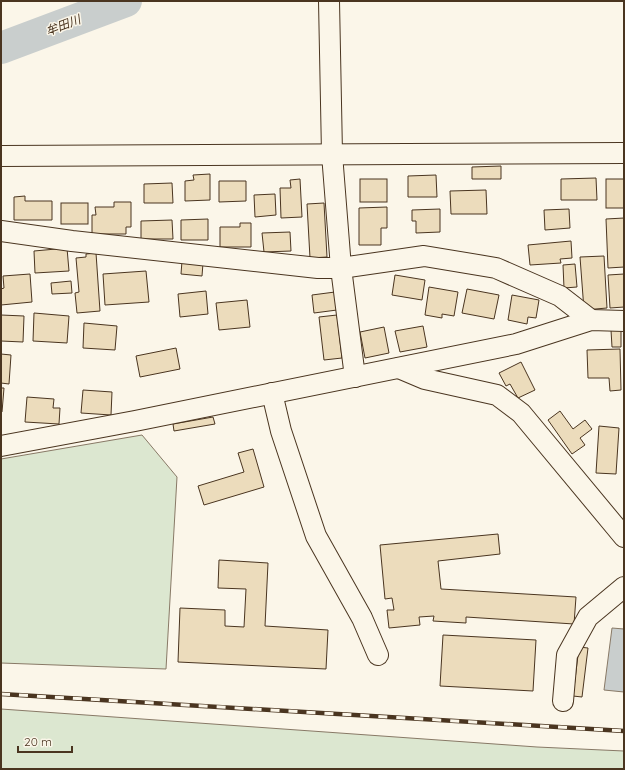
<svg xmlns="http://www.w3.org/2000/svg" width="625" height="770" viewBox="0 0 625 770" font-family="Quicksand,'Noto Sans JP',sans-serif">
	<style>
		.green { fill: #dce7d0; stroke: #887966 }
		.water { fill: #c9cecd; stroke: #887966 }
		.lines { fill: none; stroke-linecap: round; stroke-linejoin: round }
		.river { stroke: #c9cecd; stroke-width: 32 }
		.building { fill: #ecdcbc; stroke: #4a3520 }
		.minor-casing { stroke: #4a3520; stroke-width: 22 }
		.minor { stroke: #fbf6e9; stroke-width: 20 }
		.rail-casing { stroke: #4a3520; stroke-width: 4.5 }
		.rail { stroke: #fbf6e9; stroke-width: 3; stroke-dasharray: 9; stroke-linecap: butt }
		.labels { text-anchor: middle; dominant-baseline: central; stroke-width: 3; stroke-linejoin: round; paint-order: stroke }
		.water-label { font-size: 12px; font-style: italic; fill: #4a3520; stroke: #fbf6e9 }
	</style>
	<rect width="100%" height="100%" fill="#fbf6e9"/>
	<g class="green">
		<path d="M142,435L177,477L166,669L1,663V459Z"/>
		<path d="M1,709L537,747L624,751V769H1Z"/>
	</g>
	<path class="water" d="M612,628L624,629V692L604,690Z"/>
	<g class="lines">
		<path class="river" d="M1,48L126,1"/>
	</g>
	<g class="building">
		<path d="M501,166V179H472V167Z"/>
		<path d="M210,174V200L185,201V181L194,180L193,175Z"/>
		<path d="M436,175L437,197H408V176Z"/>
		<path d="M596,178L597,200H561V179Z"/>
		<path d="M300,179L302,217L281,218L280,188H291L290,180Z"/>
		<rect x="360" y="179" width="27" height="23"/>
		<rect x="606" y="179" width="18" height="29"/>
		<path d="M219,181H246V201L219,202Z"/>
		<path d="M172,183L173,203H144V184Z"/>
		<path d="M486,190L487,214H451L450,191Z"/>
		<path d="M275,194L276,215L255,217L254,195Z"/>
		<path d="M25,196V201H52V220H14V197Z"/>
		<path d="M114,202H131V227H126V234H92V215H96L95,207H114Z"/>
		<rect x="61" y="203" width="27" height="21"/>
		<path d="M324,203L327,257L310,258L307,204Z"/>
		<path d="M387,207V228H381V245H359V208Z"/>
		<path d="M440,209V232L416,233V221H412V210Z"/>
		<path d="M569,209L570,228L545,230L544,210Z"/>
		<path d="M624,218V267L608,268L606,219Z"/>
		<path d="M208,219V240H181V220Z"/>
		<path d="M172,220L173,239H141V221Z"/>
		<path d="M240,223H251V247H220V227H240Z"/>
		<path d="M290,232L291,251L264,252L262,233Z"/>
		<path d="M571,241L572,258L560,259L561,263L530,265L528,245Z"/>
		<path d="M67,248L69,271L35,273L34,251Z"/>
		<path d="M96,253L100,311L77,313L75,293L79,292L76,258L86,257V254Z"/>
		<path d="M604,256L607,308L584,310L580,257Z"/>
		<path d="M182,261L203,263L202,276L181,274Z"/>
		<path d="M575,264L577,287L564,288L563,265Z"/>
		<path d="M146,271L149,302L105,305L103,274Z"/>
		<path d="M30,274L32,302L1,305V289L4,288L3,276Z"/>
		<path d="M624,274V307L610,308L608,275Z"/>
		<path d="M395,275L425,280L422,300L392,295Z"/>
		<path d="M71,281L72,293L52,294L51,283Z"/>
		<path d="M429,287L458,292L454,316L442,314V318L425,315Z"/>
		<path d="M467,289L499,295L494,319L462,313Z"/>
		<path d="M206,291L208,314L180,317L178,294Z"/>
		<path d="M335,292L337,310L314,313L312,295Z"/>
		<path d="M512,295L539,300L536,318L528,317L527,324L508,320Z"/>
		<path d="M247,300L250,327L219,330L216,303Z"/>
		<path d="M34,313L69,316L67,343L33,341Z"/>
		<path d="M1,315L24,316L23,342L1,341Z"/>
		<path d="M337,315L342,358L324,360L319,317Z"/>
		<path d="M84,323L117,326L115,350L83,348Z"/>
		<path d="M423,326L427,347L400,352L395,331Z"/>
		<path d="M384,327L389,353L365,358L360,332Z"/>
		<path d="M611,330H621V347H612Z"/>
		<path d="M176,348L180,369L140,377L136,356Z"/>
		<path d="M620,349L621,390L610,391L609,378H588L587,350Z"/>
		<path d="M1,354L11,355L9,384L1,383Z"/>
		<path d="M521,362L535,390L518,398L510,384L506,386L499,373Z"/>
		<path d="M1,388H4L2,412H1Z"/>
		<path d="M83,390L112,392L111,415L81,413Z"/>
		<path d="M27,397L54,399L53,408H60L59,424L25,422Z"/>
		<path d="M560,411L573,429L585,420L592,429L580,438L585,445L572,454L548,420Z"/>
		<path d="M213,417L215,424L174,431L173,424Z"/>
		<path d="M599,426L619,428L616,474L596,473Z"/>
		<path d="M253,449L264,487L204,505L198,486L244,472L238,453Z"/>
		<path d="M498,534L500,554L438,561L441,589L576,597L574,624L466,617V623L433,621L434,616L419,617L420,625L389,628L387,610H394L392,598L385,599L380,545Z"/>
		<path d="M219,560L268,563L265,626L328,630L326,669L178,662L180,608L225,610V626L244,627L246,589L218,588Z"/>
		<path d="M443,635L536,640L533,691L440,686Z"/>
		<path d="M579,647L588,648L582,697L573,696Z"/>
	</g>
	<g class="lines">
		<g class="minor-casing">
			<g id="minor">
				<path d="M329,1L332,154L341,268L355,377"/>
				<path d="M1,156L624,153"/>
				<path d="M1,231L72,241L318,268H341L424,256L496,268L560,296L591,320"/>
				<path d="M399,368L425,379L497,395L521,413L624,537"/>
				<path d="M272,393L281,431L316,536L362,618L378,655"/>
				<path d="M1,446L135,421L516,344L591,320L624,321"/>
				<path d="M563,701L567,655L588,617L624,587"/>
			</g>
		</g>
		<use href="#minor" class="minor"/>
		<g class="rail-casing">
			<path id="rail" d="M1,694L624,731"/>
		</g>
		<use href="#rail" class="rail"/>
	</g>
	<g class="labels">
		<g class="water-label">
			<text transform="translate(63 25) rotate(-21)">牟田川</text>
		</g>
	</g>
	<rect width="625" height="770" fill="none" stroke="#4a3520" stroke-width="4"/>
	<path d="M18 746v6h54v-6" fill="none" stroke="#4a3520" stroke-width="2"/>
	<text x="24" y="746" font-size="12" fill="#4a3520" stroke="#fbf6e9" stroke-width="3" paint-order="stroke">20 m</text>
</svg>
